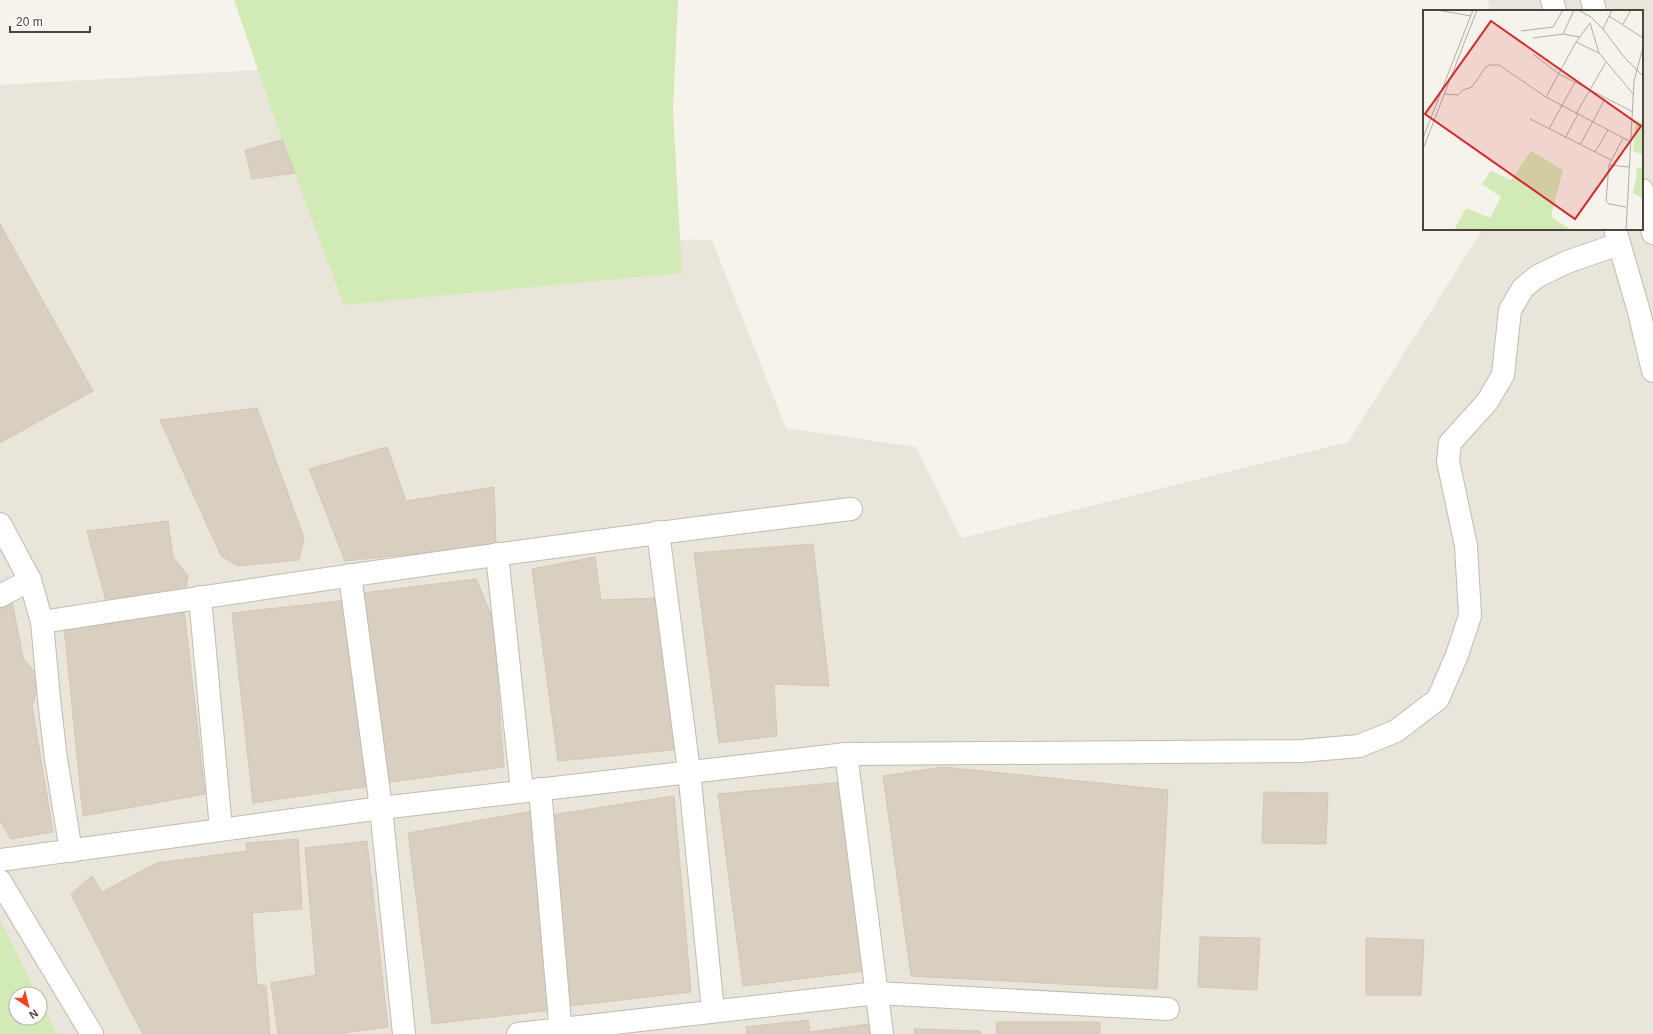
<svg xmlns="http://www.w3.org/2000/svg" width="1653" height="1034" viewBox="0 0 1653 1034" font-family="Arial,sans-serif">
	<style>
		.residential { fill: #eae5da; fill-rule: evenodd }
		.green { fill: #d2eab5 }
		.building { fill: #d8cfc1; stroke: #d3c7b4 }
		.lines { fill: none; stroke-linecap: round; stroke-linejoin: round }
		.minor-casing { stroke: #c2bbae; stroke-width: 24 }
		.minor { stroke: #fff; stroke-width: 22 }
		.inset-road { fill: none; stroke: #b2ada4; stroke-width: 1 }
		.view { fill: #d62828; fill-opacity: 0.15; stroke: #d62828; stroke-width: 2 }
		.inset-edge { fill: none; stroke: #4b4439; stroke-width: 2 }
	</style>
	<rect width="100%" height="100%" fill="#f6f3ec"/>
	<path class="residential" d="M1488,0H1653V1034H0V85L324,66L393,237L712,240L786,428L916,447L961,538L1348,442L1483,229H1642V11H1490ZM16,994H40V1018H16Z"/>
	<g class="green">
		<path d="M234,0H678L673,110L682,273L344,305L282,140Z"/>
		<path d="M0,919L37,994H16V1018H40V999L57,1034H0Z"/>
	</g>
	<g class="building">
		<path d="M282,140L295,173L252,179L245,150Z"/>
		<path d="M0,224L93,391L0,443Z"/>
		<path d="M257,408L304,538L299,560L238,566L221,556L160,420Z"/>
		<path d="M387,447L406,501L494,487L496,545L345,561L309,469Z"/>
		<path d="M168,521L173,557L188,576L186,589L106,601L87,531Z"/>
		<path d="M813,544L829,686L774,684L777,736L719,743L694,553Z"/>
		<path d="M595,557L601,600L661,598L682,749L558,761L532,569Z"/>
		<path d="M476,579L493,619L504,767L383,783L363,593Z"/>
		<path d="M348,600L371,786L253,803L232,613Z"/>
		<path d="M12,601L23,658L40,679L32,706L53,832L11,839L0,821V608Z"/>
		<path d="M184,608L205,794L83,816L64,626Z"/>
		<path d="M943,767L1168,790L1157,989L911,976L883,776Z"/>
		<path d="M843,782L865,971L743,986L718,794Z"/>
		<path d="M1264,792L1328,793L1326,844L1262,843Z"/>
		<path d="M674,796L691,992L569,1006L551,815Z"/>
		<path d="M533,811L551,1010L432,1024L408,833Z"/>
		<path d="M298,839L302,909L252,913L257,984L266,986L270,1034H143L131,1012L71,894L92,876L102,892L157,863L247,851L246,843Z"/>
		<path d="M367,841L388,1027L335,1034H278L271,983L316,975L305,848Z"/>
		<path d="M1200,937L1260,938L1257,990L1198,987Z"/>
		<path d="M1366,938L1424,940L1421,995H1366Z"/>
		<path d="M808,1020L810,1032L876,1023L877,1034H747L746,1027Z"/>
		<path d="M996,1022H1100V1034H997Z"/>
		<path d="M914,1029L980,1031L981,1034H915Z"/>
	</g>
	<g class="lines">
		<g class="minor-casing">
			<g id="minor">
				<path d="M1552,0L1555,11"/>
				<path d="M1592,0L1595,11"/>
				<path d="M1642,190L1653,233"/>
				<path d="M1615,229L1639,312L1653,371"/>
				<path d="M0,524L30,580L42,622L49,699L56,759L71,851"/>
				<path d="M658,532L689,771L713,1011"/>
				<path d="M497,554L522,791"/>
				<path d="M350,575L381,808L404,1034"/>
				<path d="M0,596L30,580"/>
				<path d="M200,597L221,829"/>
				<path d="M42,622C311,580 581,541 851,509"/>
				<path d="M846,754L882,1034"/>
				<path d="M540,789L561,1034"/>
				<path d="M0,860L381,808L846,754L1301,751L1359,746L1396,731L1438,699L1457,655L1470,616L1466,546L1448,461L1450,443L1487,402L1503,375L1510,310L1523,288L1538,276L1567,262L1619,244"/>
				<path d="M0,881L92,1034"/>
				<path d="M518,1034L877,993L1168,1009"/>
			</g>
		</g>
		<use href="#minor" class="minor"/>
	</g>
	<g transform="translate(1423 10)">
		<rect width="220" height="220" fill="#f6f3ec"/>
		<path d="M213,110L220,113V145L210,141ZM108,141L140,160L128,206L148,220H31L43,198L67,208L78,187L59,174L68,161L88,170ZM220,157V189L210,183L214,163L213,158Z" fill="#d2eab5"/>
		<path class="inset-road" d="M14,0L48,6M155,0L168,7L180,19L201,47L220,66M186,6L220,28M200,14L208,0M180,19L189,0M98,21L130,17L140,0M140,24L151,0M110,28L140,24L157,27M176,43L153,32L167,13L176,43L211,85M110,44L136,64L210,102M21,84L35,85L40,80L49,77L62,58L66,55H76L123,87L208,132M123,87L153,32M153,104L183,52M107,109L188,150M126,119L152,72M0,128L50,0M142,128L155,104M200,128L186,155L183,191L186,194L203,197M157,135L182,89M0,139L54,0M172,142L185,120M186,155L206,157M203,220L211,71L220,37"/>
		<path class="view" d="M68,11L218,116L152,209L2,104Z"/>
		<rect width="220" height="220" class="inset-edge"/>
	</g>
	<g transform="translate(28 1006) rotate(145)"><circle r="19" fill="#ffffff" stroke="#b7b4b0"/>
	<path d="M0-3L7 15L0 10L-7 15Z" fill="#fc3f1d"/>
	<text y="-6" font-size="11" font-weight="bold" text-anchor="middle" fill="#4b4439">N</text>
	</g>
	<path d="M10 26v6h80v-6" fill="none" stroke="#4b4439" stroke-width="2"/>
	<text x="16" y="26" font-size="12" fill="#4b4439" stroke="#ffffff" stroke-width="3" paint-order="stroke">20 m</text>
</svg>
